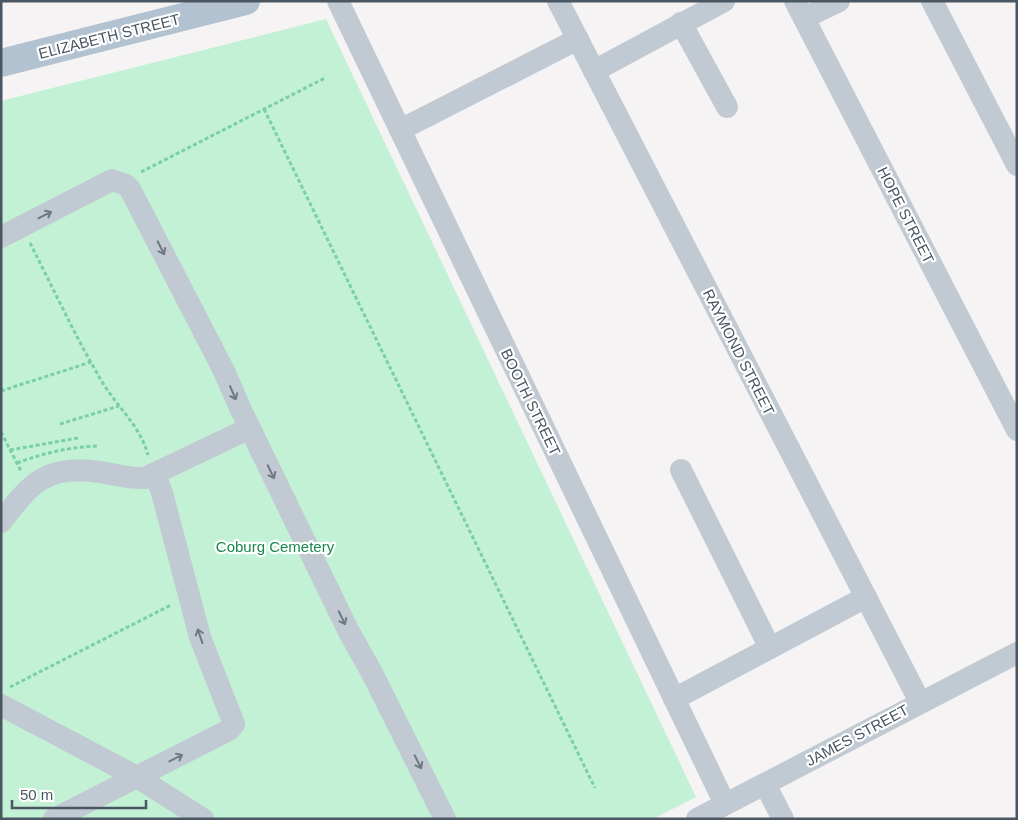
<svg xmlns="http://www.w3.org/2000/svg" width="1018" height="820" viewBox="0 0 1018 820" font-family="Helvetica,sans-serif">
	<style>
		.green { fill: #c3f1d5 }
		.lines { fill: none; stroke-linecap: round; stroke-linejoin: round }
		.path { stroke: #7ad0a6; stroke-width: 3; stroke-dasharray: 4 2.5; stroke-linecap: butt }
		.minor { stroke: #c1cad2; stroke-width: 22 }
		.major { stroke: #b3c2d1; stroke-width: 28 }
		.oneway { stroke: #6e7983 }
		.labels { text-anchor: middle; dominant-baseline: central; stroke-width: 4.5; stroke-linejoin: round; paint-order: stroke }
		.street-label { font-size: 15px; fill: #4a5661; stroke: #fff }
		.park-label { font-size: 15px; fill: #17864f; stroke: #fff }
	</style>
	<rect width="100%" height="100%" fill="#f5f3f3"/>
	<path class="green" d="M326,19L696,797L653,819H1V101Z"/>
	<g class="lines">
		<g class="path">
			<path d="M264,109L595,788"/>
			<path d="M141,172L325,78"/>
			<path d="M30,243C53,288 75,336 101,380C116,406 140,425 148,455"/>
			<path d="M1,391L91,362"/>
			<path d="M60,424L119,406"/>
			<path d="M1,432L21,471"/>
			<path d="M10,450L78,438"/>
			<path d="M17,463C44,453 69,447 98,446"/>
			<path d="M10,687L171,605"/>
		</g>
		<g class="minor">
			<path d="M338,1L725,804"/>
			<path d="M558,1L920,702"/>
			<path d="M795,1L1017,430"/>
			<path d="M932,1L1017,165"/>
			<path d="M804,18L839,1"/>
			<path d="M681,23L727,107"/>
			<path d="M594,71L724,1"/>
			<path d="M400,130L578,39"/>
			<path d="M1,237L112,180L126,185L130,189L224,371L241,410L349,632L372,673L445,819"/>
			<path d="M681,470L770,648"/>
			<path d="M1,522C31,483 46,464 100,472C114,474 130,479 145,478L250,428"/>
			<path d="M674,699L866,597"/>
			<path d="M1,705L137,777L203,819"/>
			<path d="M765,784L783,819"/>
			<path d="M54,819L229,730L234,724L200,637L162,493L155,474"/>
			<path d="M697,819L1017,653"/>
		</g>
		<path class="major" d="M1,63L246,1"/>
	</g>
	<defs><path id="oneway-shaft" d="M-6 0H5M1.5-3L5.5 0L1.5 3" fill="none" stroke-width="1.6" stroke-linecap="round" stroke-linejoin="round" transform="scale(1.25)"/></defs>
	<g class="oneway">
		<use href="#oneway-shaft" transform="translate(45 215) rotate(-27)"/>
		<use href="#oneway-shaft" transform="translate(161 248) rotate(63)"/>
		<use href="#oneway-shaft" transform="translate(233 393) rotate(67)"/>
		<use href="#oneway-shaft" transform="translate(271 472) rotate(64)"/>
		<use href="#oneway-shaft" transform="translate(342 618) rotate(64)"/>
		<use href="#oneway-shaft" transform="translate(200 636) rotate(-109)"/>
		<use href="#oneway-shaft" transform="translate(176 758) rotate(-27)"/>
		<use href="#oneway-shaft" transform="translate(418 762) rotate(63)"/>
	</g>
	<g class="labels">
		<g class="street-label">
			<text transform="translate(109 36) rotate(-14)">ELIZABETH STREET</text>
			<text transform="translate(906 215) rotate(63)">HOPE STREET</text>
			<text transform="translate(739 352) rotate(63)">RAYMOND STREET</text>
			<text transform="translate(531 402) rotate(64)">BOOTH STREET</text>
			<text transform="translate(857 735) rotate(-28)">JAMES STREET</text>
		</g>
		<g class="park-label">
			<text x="275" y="546">Coburg Cemetery</text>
		</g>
	</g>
	<rect width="1018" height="820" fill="none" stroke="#4a5661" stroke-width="5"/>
	<path d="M12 800v8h134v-8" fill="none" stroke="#4a5661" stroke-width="2.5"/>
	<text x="20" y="800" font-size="15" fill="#4a5661" stroke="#ffffff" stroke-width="4" paint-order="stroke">50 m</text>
</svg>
